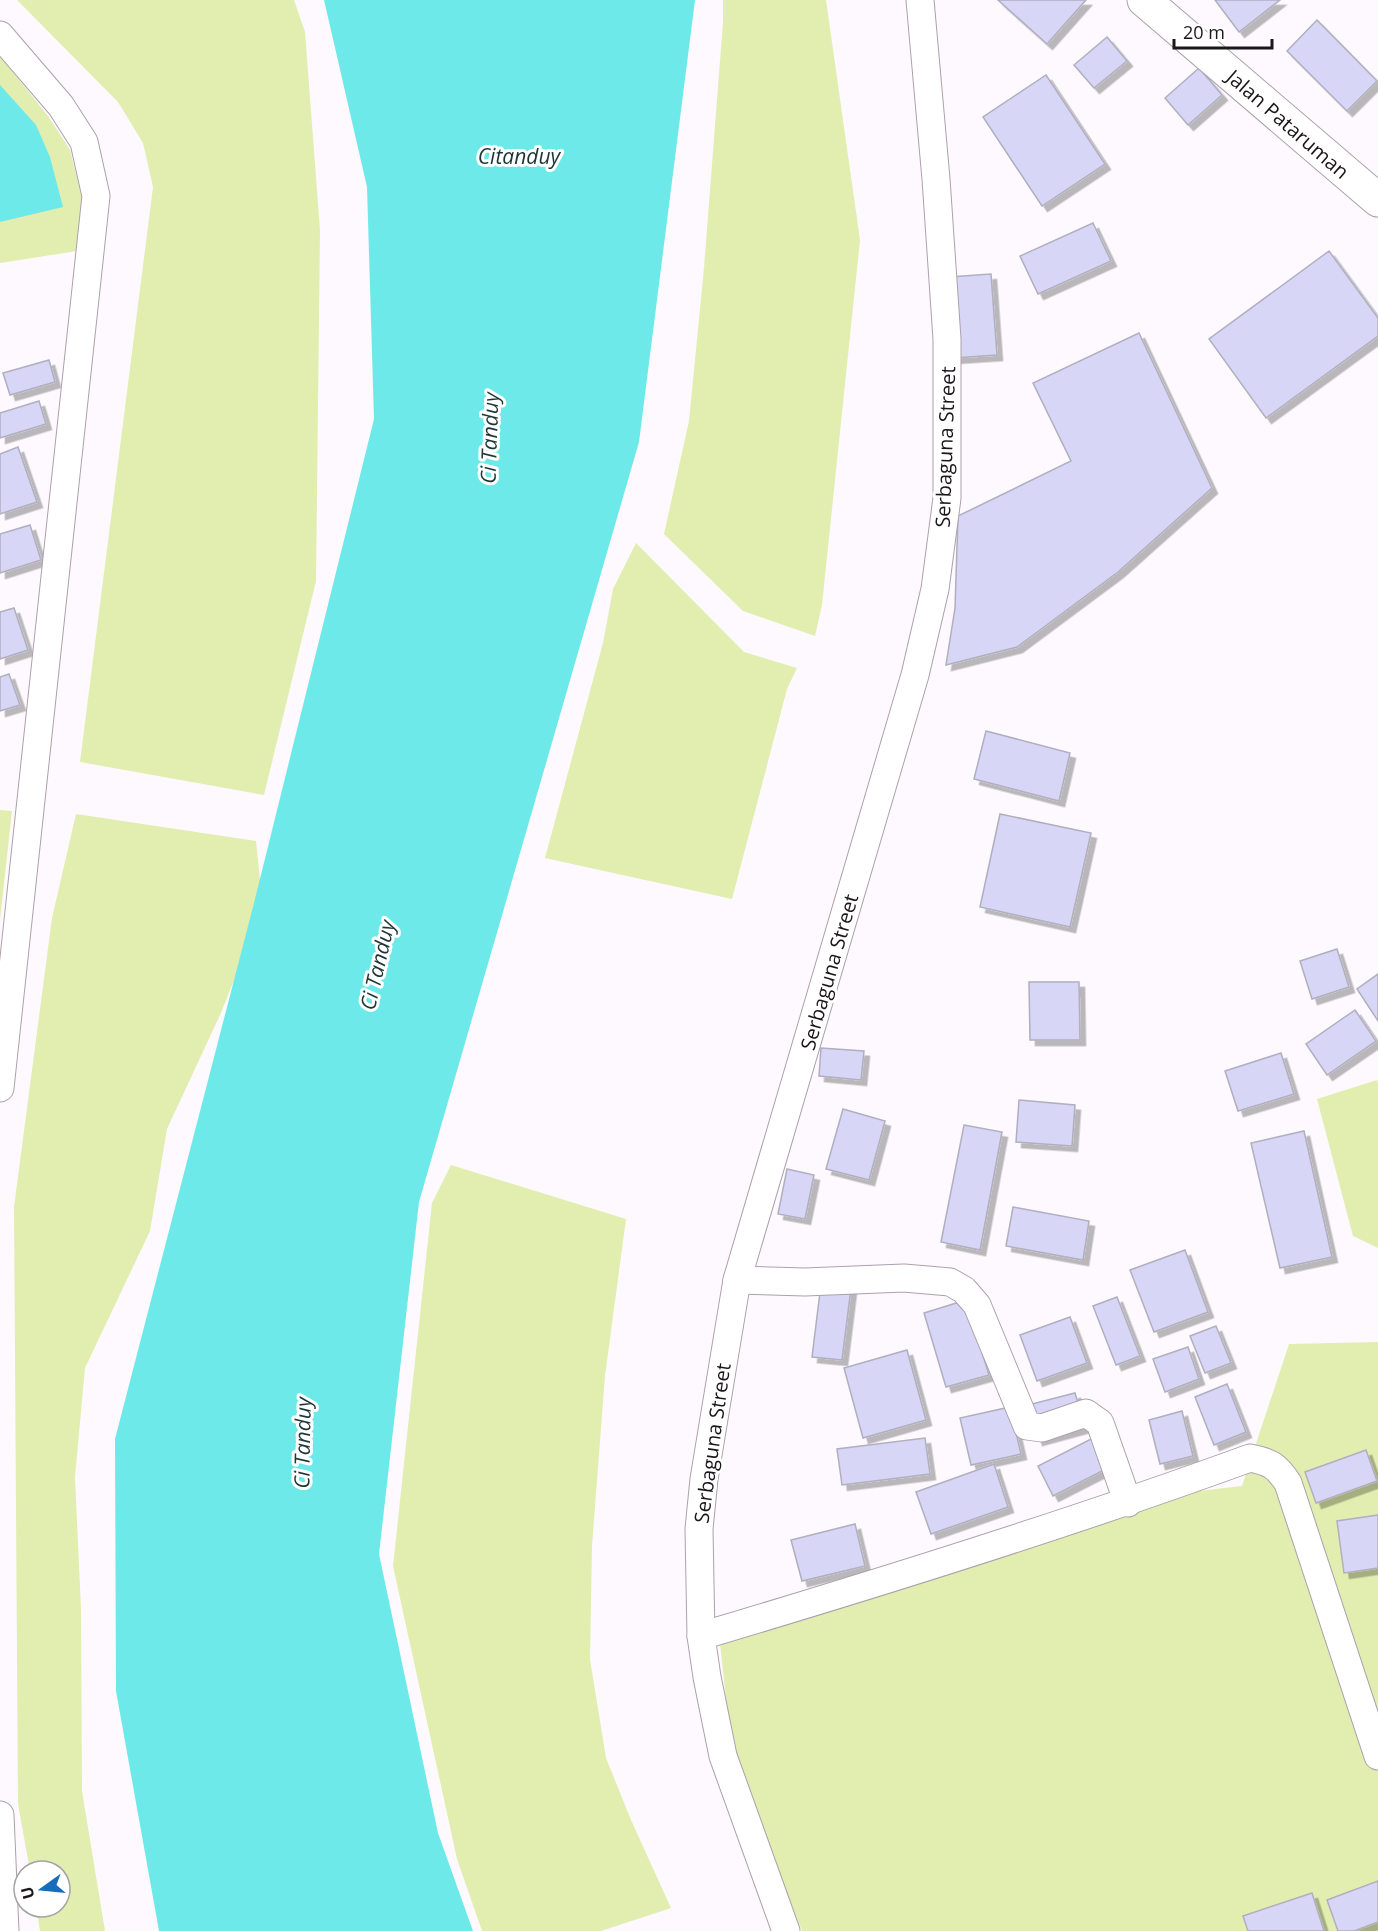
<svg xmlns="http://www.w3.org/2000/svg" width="1378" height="1931" viewBox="0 0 1378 1931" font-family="'Open Sans',sans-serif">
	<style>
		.green { fill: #e2edb0 }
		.water { fill: #6ee9ea }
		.building { fill: #d7d6f6; stroke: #b0afbf; stroke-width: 1.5; filter: url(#shadow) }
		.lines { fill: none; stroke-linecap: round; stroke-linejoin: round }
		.minor-casing { stroke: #ada0ac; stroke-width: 29 }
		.tertiary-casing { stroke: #ada0ac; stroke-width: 35 }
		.minor { stroke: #fff; stroke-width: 27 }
		.tertiary { stroke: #fff; stroke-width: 33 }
		.labels { text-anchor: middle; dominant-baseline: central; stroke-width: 6; stroke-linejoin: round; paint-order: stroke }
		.street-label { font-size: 20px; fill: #1b161a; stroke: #fff }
		.water-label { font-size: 21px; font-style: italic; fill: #1f3636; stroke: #fff }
	</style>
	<defs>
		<filter id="shadow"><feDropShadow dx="5.5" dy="5.5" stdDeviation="0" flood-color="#0004"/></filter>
	</defs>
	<rect width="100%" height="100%" fill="#fef9fe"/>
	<g class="green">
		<path d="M17,0H294L305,32L320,230L316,581L264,795L80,762L153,187L143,143L118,102Z"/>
		<path d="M723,0H826L860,240L822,605L815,636L743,611L664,534L689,421L704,268L723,22Z"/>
		<path d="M0,56L48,116L70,150L82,198L77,251L0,263Z"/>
		<path d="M636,543L744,652L797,668L787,689L732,899L545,858L603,643L613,589Z"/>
		<path d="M0,810L12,811L0,920Z"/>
		<path d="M76,814L256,841L263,909L220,1015L167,1129L150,1231L85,1368L75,1477L81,1609L82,1791L105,1931H40L36,1907H60V1871H30L18,1804L14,1207L52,918Z"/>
		<path d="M1377,1080L1378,1084V1248L1353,1236L1317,1099Z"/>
		<path d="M451,1165L626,1219L605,1376L592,1546L590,1659L606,1758L631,1820L671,1908L601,1931H482L457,1859L393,1566L432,1203Z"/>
		<path d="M1378,1342V1931H802L732,1754L719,1634L1164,1495L1242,1486L1289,1344Z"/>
	</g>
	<g class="water">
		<path d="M324,0H695L639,442L419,1202L379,1554L438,1833L473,1931H159L116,1691L115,1439L254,903L374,419L367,187Z"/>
		<path d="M0,85L36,125L50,157L63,207L0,222Z"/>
	</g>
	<g class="building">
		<path d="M998,0H1086L1047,44Z"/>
		<path d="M1215,0H1280L1239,32Z"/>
		<path d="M1317,20L1377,81L1347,111L1287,51Z"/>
		<path d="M1107,37L1127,61L1094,88L1074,65Z"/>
		<path d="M1199,68L1222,95L1188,125L1165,98Z"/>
		<path d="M1046,75L1105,164L1042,206L983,117Z"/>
		<path d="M1093,223L1111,261L1038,294L1020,256Z"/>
		<path d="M1329,251L1378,318V336L1266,418L1209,339Z"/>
		<path d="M991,274L997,355L953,358L949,277Z"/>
		<path d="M1139,333L1212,488L1118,572L1017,647L946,665L955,608L958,516L1071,461L1033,383Z"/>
		<path d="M49,360L55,382L10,395L3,373Z"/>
		<path d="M39,401L46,424L0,438V413Z"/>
		<path d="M18,447L37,502L0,514V454Z"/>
		<path d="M30,525L41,560L0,573V534Z"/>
		<path d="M14,608L28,650L0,659V612Z"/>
		<path d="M9,674L20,705L0,711V677Z"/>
		<path d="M986,731L1070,753L1059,801L974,779Z"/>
		<path d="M1000,814L1091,833L1070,927L980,907Z"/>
		<path d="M1337,949L1349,987L1312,999L1300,961Z"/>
		<path d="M1378,974V1021L1357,989Z"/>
		<path d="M1029,982H1079L1080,1040H1030Z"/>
		<path d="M1355,1010L1376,1041L1327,1075L1306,1044Z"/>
		<path d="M821,1048L864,1051L861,1080L819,1076Z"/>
		<path d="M1281,1053L1294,1094L1238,1111L1225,1071Z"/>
		<path d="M1019,1100L1075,1105L1072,1146L1016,1142Z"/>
		<path d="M843,1109L885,1121L869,1180L826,1169Z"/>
		<path d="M964,1125L1002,1132L980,1250L941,1242Z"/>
		<path d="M1304,1131L1332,1257L1280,1268L1251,1143Z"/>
		<path d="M787,1169L814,1175L805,1219L778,1214Z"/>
		<path d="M1013,1207L1089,1221L1083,1260L1006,1246Z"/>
		<path d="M1185,1250L1208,1312L1154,1332L1130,1270Z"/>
		<path d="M821,1284L851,1288L842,1360L812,1357Z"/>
		<path d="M1117,1297L1140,1356L1116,1365L1093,1306Z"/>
		<path d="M966,1300L989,1375L946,1387L924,1313Z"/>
		<path d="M1070,1317L1087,1363L1037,1381L1020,1335Z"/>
		<path d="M1216,1326L1231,1363L1205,1373L1190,1336Z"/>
		<path d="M1188,1347L1199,1379L1165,1392L1153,1359Z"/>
		<path d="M907,1350L926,1420L863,1438L844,1368Z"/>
		<path d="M1227,1384L1246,1432L1214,1445L1195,1397Z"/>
		<path d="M1075,1393L1085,1427L1037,1440L1028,1405Z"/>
		<path d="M1010,1407L1021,1454L971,1465L960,1418Z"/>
		<path d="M1182,1411L1193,1456L1160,1464L1149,1420Z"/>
		<path d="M1095,1437L1110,1467L1053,1496L1038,1466Z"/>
		<path d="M925,1438L930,1474L842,1485L837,1449Z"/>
		<path d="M1366,1450L1377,1481L1316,1503L1305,1472Z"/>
		<path d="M994,1464L1008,1507L931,1534L916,1492Z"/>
		<path d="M1378,1515V1568L1344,1573L1337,1521Z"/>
		<path d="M855,1524L865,1566L802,1581L791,1540Z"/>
		<path d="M1378,1881V1922L1354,1931H1338L1327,1900Z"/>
		<path d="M1312,1893L1324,1931H1248L1243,1916Z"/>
	</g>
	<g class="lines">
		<g class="minor-casing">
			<g id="minor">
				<path d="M0,35L61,106L84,142L96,196L0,1088"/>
				<path d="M737,1280L805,1282L904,1278L950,1282L964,1290L977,1305L1027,1426L1042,1428L1086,1413L1100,1423L1128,1503"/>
				<path d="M701,1636C886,1581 1069,1524 1250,1458C1270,1462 1276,1465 1288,1483L1378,1756"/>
				<path d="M0,1815L5,1931"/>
				<path d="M786,1931L723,1756L707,1677L701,1636L699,1529L704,1479L737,1280L915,675L935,589L947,498V339L936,179L920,0"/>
			</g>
		</g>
		<g class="tertiary-casing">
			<path id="tertiary" d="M1144,0L1378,200"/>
		</g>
		<use href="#minor" class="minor"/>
		<use href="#tertiary" class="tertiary"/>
	</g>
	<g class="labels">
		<g class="street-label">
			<text transform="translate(1288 124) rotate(41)">Jalan Pataruman</text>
			<text transform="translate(945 447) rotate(-88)">Serbaguna Street</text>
			<text transform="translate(829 972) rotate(-74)">Serbaguna Street</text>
			<text transform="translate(712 1443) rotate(-82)">Serbaguna Street</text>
		</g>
		<g class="water-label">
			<text x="519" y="156">Citanduy</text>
			<text transform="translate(489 438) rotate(-88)">Ci Tanduy</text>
			<text transform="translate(377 965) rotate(-77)">Ci Tanduy</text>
			<text transform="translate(302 1443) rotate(-89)">Ci Tanduy</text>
		</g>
	</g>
	<g transform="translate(42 1889) rotate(255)"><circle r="28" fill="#ffffff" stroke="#a4a2a3" stroke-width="1.5"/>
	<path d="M0-4.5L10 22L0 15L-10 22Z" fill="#176dbb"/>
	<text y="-9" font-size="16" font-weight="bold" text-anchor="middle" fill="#1b161a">U</text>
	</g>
	<path d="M1174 39v9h98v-9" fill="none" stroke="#1b161a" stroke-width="3"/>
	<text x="1183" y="39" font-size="18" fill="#1b161a" stroke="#ffffff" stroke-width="4.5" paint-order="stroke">20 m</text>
</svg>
